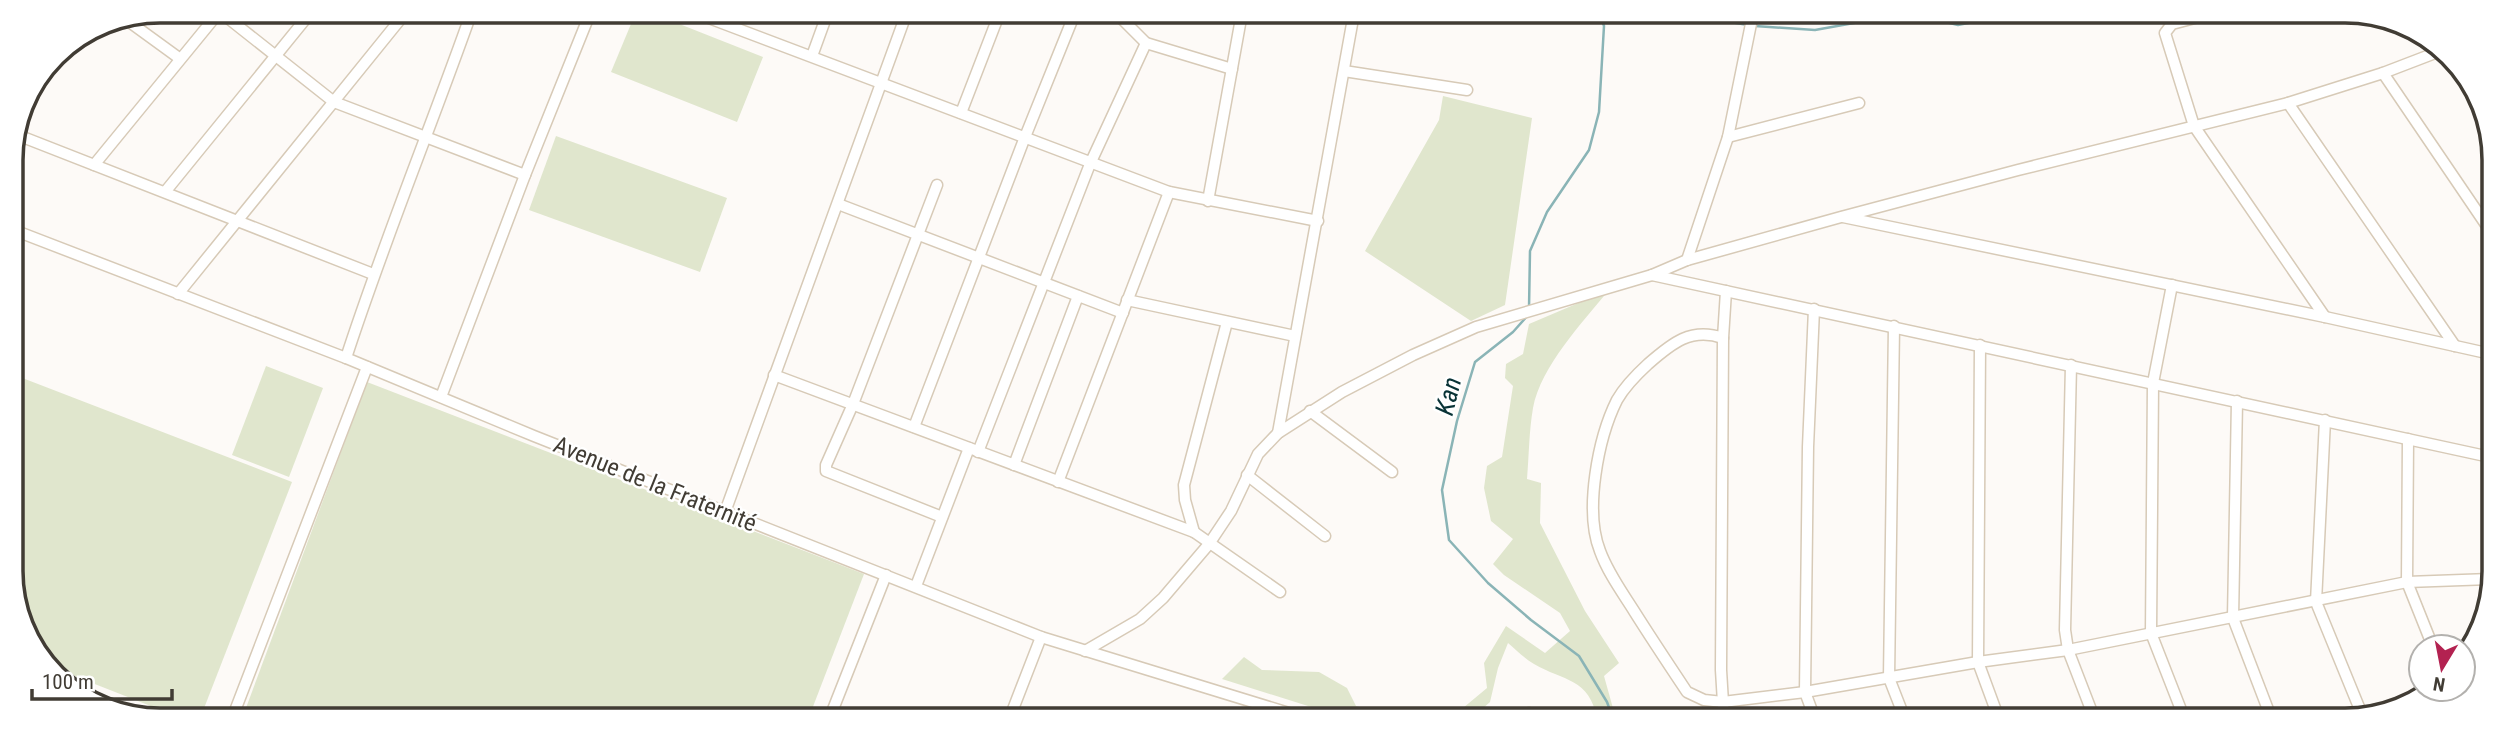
<svg xmlns="http://www.w3.org/2000/svg" width="2505" height="731" viewBox="0 0 2505 731" font-family="'Roboto Condensed',sans-serif">
	<style>
		.green { fill: #e0e6cd }
		.lines { fill: none; stroke-linecap: round; stroke-linejoin: round }
		.stream { stroke: #8ab4b6; stroke-width: 2.5 }
		.minor-casing { stroke: #d7cab7; stroke-width: 13 }
		.minor { stroke: #fff; stroke-width: 10 }
		.labels { text-anchor: middle; dominant-baseline: central; stroke-width: 5; stroke-linejoin: round; paint-order: stroke }
		.street-label { font-size: 24px; fill: #413c34; stroke: #fff }
		.water-label { font-size: 26px; font-style: italic; fill: #093336; stroke: #fff }
		.rim { fill: none; stroke: #413c34; stroke-width: 3.5 }
	</style>
	<rect width="100%" height="100%" fill="#fdfaf7"/>
	<g class="green">
		<path d="M636,12H649L763,57L737,122L611,72Z"/>
		<path d="M1443,96L1532,118L1505,305L1471,321L1365,251L1439,120Z"/>
		<path d="M556,136L727,198L700,272L529,210Z"/>
		<path d="M1609,290C1582,323 1541,366 1533,408C1529,431 1529,456 1527,479L1541,483L1540,523L1585,611L1619,663L1604,676L1616,719H1597C1590,678 1563,681 1534,664C1524,658 1516,650 1508,643L1498,668L1490,702L1472,718H1451L1487,688L1484,663L1506,626L1545,653L1570,631L1560,613L1504,575L1493,564L1513,539L1491,521L1484,488L1487,466L1502,457L1513,386L1505,378L1506,364L1523,354L1529,324Z"/>
		<path d="M266,366L323,388L289,477L232,455Z"/>
		<path d="M12,374L292,482L201,716H176L49,666L13,600Z"/>
		<path d="M367,382L864,574L809,717L243,716Z"/>
		<path d="M1244,657L1262,670L1319,672L1347,688L1356,706L1394,718H1346L1222,679Z"/>
	</g>
	<g class="lines">
		<g class="stream">
			<path d="M1648,14H1653"/>
			<path d="M1712,14L1730,22L1748,25"/>
			<path d="M1912,14L1958,25L2008,15"/>
			<path d="M1755,26L1815,30L1904,14"/>
			<path d="M1529,309L1530,251L1547,212L1589,150L1599,112L1604,26L1600,14"/>
			<path d="M1528,315L1513,332L1475,362L1457,421L1442,490L1449,540L1488,583L1531,620L1579,656L1607,702L1613,719"/>
			<path d="M1678,719L1697,713L1700,719"/>
		</g>
		<g class="minor-casing">
			<g id="minor">
				<path d="M219,11L334,102L525,175"/>
				<path d="M693,12L1169,192L1318,221"/>
				<path d="M1116,13L1146,43L1232,69"/>
				<path d="M2206,15L2172,24L2165,33L2194,126L2325,317"/>
				<path d="M124,18L179,58"/>
				<path d="M812,56L828,12"/>
				<path d="M1344,71L1467,90"/>
				<path d="M2383,73L2491,232"/>
				<path d="M2288,103L2455,346"/>
				<path d="M961,113L1000,12"/>
				<path d="M15,134L373,274"/>
				<path d="M1728,137L1859,103"/>
				<path d="M94,165L220,11"/>
				<path d="M937,185L853,404L826,465V471L942,517"/>
				<path d="M165,192L312,11"/>
				<path d="M1208,201L1242,13"/>
				<path d="M838,204L1123,313"/>
				<path d="M1843,217L2325,317L2491,354"/>
				<path d="M11,229L346,358L534,436L1041,637L1305,718"/>
				<path d="M1687,260L1728,137L1753,14"/>
				<path d="M1652,275L2490,457"/>
				<path d="M2172,285L2153,383L2151,633L2185,720"/>
				<path d="M178,294L407,11"/>
				<path d="M1127,300L1295,336"/>
				<path d="M1814,309L1808,447L1805,692L1815,719"/>
				<path d="M1894,326L1889,678L1905,719"/>
				<path d="M1723,338C1691,327 1672,343 1648,364C1636,375 1625,386 1617,400C1598,438 1584,511 1600,551C1608,573 1622,592 1634,611C1651,638 1669,665 1687,692L1704,700L1723,702L1805,692L1978,662L2068,650L2407,582L2490,579"/>
				<path d="M1980,345L1978,662L1999,719"/>
				<path d="M346,358C384,241 431,127 472,11"/>
				<path d="M2071,365L2065,630L2068,650L2095,720"/>
				<path d="M774,375L1194,532L1280,592"/>
				<path d="M441,397L525,175L591,11"/>
				<path d="M2237,401L2233,618L2272,720"/>
				<path d="M1310,411L1392,472"/>
				<path d="M2325,420L2316,602L2363,717"/>
				<path d="M914,427L1025,137L1075,13"/>
				<path d="M1278,433L1354,13"/>
				<path d="M2408,439L2407,582L2433,647"/>
				<path d="M978,452L1090,164L1146,43"/>
				<path d="M1014,465L1078,296"/>
				<path d="M1247,475L1325,536"/>
				<path d="M1058,482L1169,192"/>
				<path d="M725,512L907,12"/>
				<path d="M1194,532L1185,500L1184,485L1227,322"/>
				<path d="M916,586L969,448"/>
				<path d="M1085,651L1140,619L1163,598L1209,544L1231,511L1258,454L1278,433L1342,392L1413,355L1476,327L1652,275L1687,260L1841,217L2018,170L2288,103L2383,73L2443,50"/>
				<path d="M1529,713L1538,718"/>
				<path d="M233,716L367,367"/>
				<path d="M830,717L886,575"/>
				<path d="M1010,717L1041,637"/>
				<path d="M1724,719L1721,670L1723,338L1726,291"/>
			</g>
		</g>
		<use href="#minor" class="minor"/>
	</g>
	<g class="labels">
		<g class="street-label">
			<text transform="translate(655 484) rotate(22)">Avenue de la Fraternité</text>
		</g>
		<g class="water-label">
			<text transform="translate(1448 396) rotate(-76)">Kan</text>
		</g>
	</g>
	<path d="M0 0H2505V731H0ZM160 23H2345A137 137 0 0 1 2482 160V571A137 137 0 0 1 2345 708H160A137 137 0 0 1 23 571V160A137 137 0 0 1 160 23Z" fill="#fff" fill-rule="evenodd"/>
	<path class="rim" d="M160 23H2345A137 137 0 0 1 2482 160V571A137 137 0 0 1 2345 708H160A137 137 0 0 1 23 571V160A137 137 0 0 1 160 23Z"/>
	<g transform="translate(2442 668) rotate(190)"><circle r="33" fill="#ffffff" stroke="#b3b1ae" stroke-width="2"/>
	<path d="M0-5L12 26L0 18L-12 26Z" fill="#b32251"/>
	<text y="-10" font-size="19" font-weight="bold" text-anchor="middle" fill="#413c34">N</text>
	</g>
	<path d="M32 689v10h140v-10" fill="none" stroke="#413c34" stroke-width="3.5"/>
	<text x="42" y="689" font-size="21" fill="#413c34" stroke="#ffffff" stroke-width="5" paint-order="stroke">100 m</text>
</svg>
